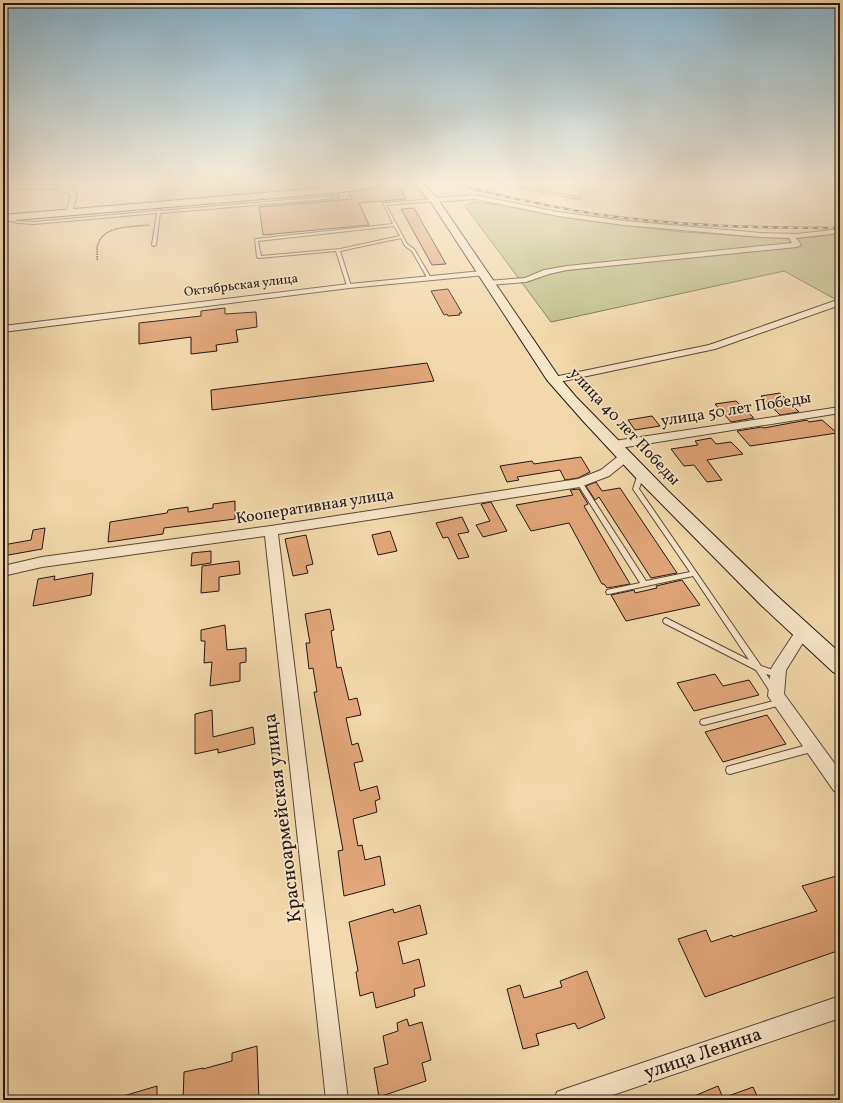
<svg xmlns="http://www.w3.org/2000/svg" width="843" height="1103" viewBox="0 0 843 1103" font-family="Vollkorn,serif">
	<style>
		.green { fill: #bdbe87; stroke: #706a4d }
		.building { fill: #e1a67a; stroke: #221713 }
		.lines { fill: none; stroke-linecap: round; stroke-linejoin: round }
		.lane-casing { stroke: #564739; stroke-width: 2 }
		.street-casing { stroke: #564739; stroke-width: 2 }
		.secondary-casing { stroke: #221713; stroke-width: 2 }
		.path { stroke: #221713; stroke-width: 1.5; stroke-dasharray: 1.5 1; stroke-linecap: butt }
		.lane { fill: #f7e6c8; fill-rule: evenodd }
		.street { fill: #f7e6c8; fill-rule: evenodd }
		.secondary { fill: #f7e6c8; fill-rule: evenodd }
		.rail-casing { stroke: #221713; stroke-width: 2.5 }
		.rail { stroke: #f7e6c8; stroke-width: 1.5; stroke-dasharray: 5; stroke-linecap: butt }
		.labels { text-anchor: middle; dominant-baseline: central; stroke-width: 3.5; stroke-linejoin: round; paint-order: stroke }
		.far-street-label { font-size: 13px; fill: #221713; stroke: #f7e6c8 }
		.street-label { font-size: 16px; fill: #221713; stroke: #f7e6c8 }
		.near-street-label { font-size: 19px; fill: #221713; stroke: #f7e6c8 }
	</style>
	<rect width="100%" height="100%" fill="#f2d8aa"/>
	<filter id="stains"><feTurbulence type="fractalNoise" baseFrequency=".005" numOctaves="4"/><feColorMatrix values="0 0 0 0 .2 0 0 0 0 .09 0 0 0 0 .02 0 0 0 .5 -.17"/></filter>
	<radialGradient id="worn" r=".72"><stop offset=".6" stop-color="#630" stop-opacity="0"/><stop offset="1" stop-color="#630" stop-opacity=".3"/></radialGradient>
	<path class="green" d="M472,202L511,206L589,221L683,232L792,239L840,234V297L835,299L784,271L551,322L465,206Z"/>
	<g class="building">
		<path d="M386,183H397L406,199L359,203L369,225L263,235L259,207L352,199L348,192L381,187Z"/>
		<path d="M414,208L446,264L432,265L401,209Z"/>
		<path d="M448,289L462,313H459L460,315L448,316L447,314L444,315L431,291Z"/>
		<path d="M225,308V314L256,312L257,327L236,330L238,342L216,345L217,351L191,354V337L139,344V323L201,316V311Z"/>
		<path d="M427,363L434,381L212,410L211,390Z"/>
		<path d="M780,393L799,412L780,415L761,396Z"/>
		<path d="M736,401L754,418L731,422L715,404Z"/>
		<path d="M652,416L660,426L635,430L628,420Z"/>
		<path d="M807,420L809,422L822,420L837,433L750,446L737,431L762,427L764,428Z"/>
		<path d="M711,438L716,444L731,442L743,454L707,460L722,480L707,482L694,465L684,466L671,449L698,445L695,441Z"/>
		<path d="M581,457L590,472L578,478L565,480L560,470L517,477L519,480L507,482L500,466L532,461L534,464Z"/>
		<path d="M596,482L602,491L620,488L677,573L651,578L599,497L595,500L586,486Z"/>
		<path d="M579,489L588,504L584,506L630,584L607,588L604,584H602L569,523L531,531L516,505L573,495L570,490Z"/>
		<path d="M235,501V519L164,528L163,534L108,542L110,522L167,513L168,510L188,507V512L213,508V504Z"/>
		<path d="M491,502L507,531L483,537L476,525L490,521L481,504Z"/>
		<path d="M462,517L469,532L458,534L469,557L458,559L448,537L443,538L436,523Z"/>
		<path d="M45,528L42,549L3,556V545L31,540L33,530Z"/>
		<path d="M390,531L397,551L378,555L372,535Z"/>
		<path d="M306,535L313,564L306,566L308,573L293,576L285,539Z"/>
		<path d="M211,551V563L191,566L192,553Z"/>
		<path d="M239,561L240,574L219,577V591L201,593L202,566Z"/>
		<path d="M93,573L91,595L33,606L38,579L55,576L54,580Z"/>
		<path d="M682,580L700,605L626,621L611,595L634,590L635,593L657,588L656,586Z"/>
		<path d="M330,609L334,630L331,631L337,668L341,667L349,700L357,698L361,715L346,718L352,745L358,743L363,761L354,763L360,791L377,786L380,799L375,801L377,812L353,819L358,846L362,845L365,860L380,856L385,885L344,896L338,851L343,850L314,692H317L313,668L309,669L306,643H310L305,614Z"/>
		<path d="M225,625L227,650L246,648V662L240,663V681L210,686L212,662L204,663L205,641H201V630Z"/>
		<path d="M715,674L723,686L749,680L759,695L694,711L677,683Z"/>
		<path d="M212,710L213,737L253,727L255,744L218,753V749L195,754V714Z"/>
		<path d="M767,715L786,744L723,762L705,732Z"/>
		<path d="M840,875V950L705,997L678,939L706,930L711,942L732,935L733,937L817,911L802,886Z"/>
		<path d="M420,905L427,934L398,942L403,964L419,959L425,986L414,989L415,996L376,1008L373,992L360,996L356,972L358,971L349,922L393,909L394,913Z"/>
		<path d="M587,971L605,1018L578,1029L575,1023L536,1034L539,1045L523,1049L507,989L520,985L524,998L562,987L560,981Z"/>
		<path d="M407,1019L409,1026L422,1022L431,1060L422,1063L426,1081L379,1097L374,1068L388,1064L383,1036L398,1031L397,1023Z"/>
		<path d="M257,1046L259,1100H183L184,1072L203,1068V1069L232,1061V1053Z"/>
		<path d="M157,1086V1100H120V1097Z"/>
		<path d="M718,1086L723,1098L753,1087L759,1100H685Z"/>
	</g>
	<g class="lines">
		<g class="lane-casing">
			<g id="lane">
				<path d="M501,183H507L580,198L578,199Z"/>
				<path d="M334,189L336,190L338,198L160,213L156,245L154,246L152,245L157,213L34,224L18,223L3,219V217L18,221L34,222L157,211L159,209L161,210L160,211L335,196L332,190Z"/>
				<path d="M434,199L435,201L386,205L407,244L414,249L431,278L430,279H428L412,251L405,246L401,238L340,251L351,286L349,287L347,286L336,251L259,258L257,257L255,239L393,224L383,203ZM394,226L400,236L340,249L261,256L258,241Z"/>
				<path d="M641,472L644,474L639,489L761,666L779,672L781,674L779,676L777,677L766,674L777,689L778,691L777,693L774,694L771,693L756,670L664,623L663,621L664,619L666,618L668,619L749,660L693,576L609,594H607L606,592L607,590L640,583L577,483L580,481L582,482L646,581L690,572L633,489L638,474Z"/>
				<path d="M781,699L784,700L785,702L784,704L781,705L704,725L701,724L700,722L701,720L704,719Z"/>
				<path d="M811,744L814,745L815,748L814,751L811,752L730,774L727,773L726,770L727,767L730,766Z"/>
			</g>
		</g>
		<g class="street-casing">
			<g id="street">
				<path d="M3,183C9,183 15,186 22,186C40,186 64,179 77,195L72,212L69,214L66,212L71,195C56,182 23,194 3,186Z"/>
				<path d="M318,183H326L336,190L331,191Z"/>
				<path d="M475,195L558,212L624,221L761,233L797,234L840,229V233L796,238L801,245L797,247L567,270L549,274L526,282L490,285L486,283L487,281L525,278L544,270L567,266L792,243L789,238L761,237L624,225L558,216L475,199L434,202L431,200L434,198Z"/>
				<path d="M482,271L486,273L485,275L349,288L3,332V326L349,284Z"/>
				<path d="M840,299V305L715,349L554,383L549,380L554,377L709,345Z"/>
				<path d="M840,407V413L614,449L610,447L608,445L610,443L614,441Z"/>
				<path d="M625,453L629,454L631,457L629,460L609,476L580,487L278,534L348,1100H326L265,536L42,567L3,576V566L42,557L271,526L578,479L601,470L621,454Z"/>
				<path d="M802,627L807,629L809,633L786,670L784,694L840,771V793L834,791L768,696L771,669L774,664L797,629Z"/>
				<path d="M840,996V1018L598,1100H554L557,1092L565,1089Z"/>
			</g>
		</g>
		<g class="secondary-casing">
			<g id="secondary">
				<path d="M362,183H385L381,186L333,193L3,221V215L333,187Z"/>
				<path d="M413,183H422L437,198L559,377L576,397L668,491L776,595L840,653V675L833,672L762,606L638,480L584,422L547,380L431,202Z"/>
			</g>
		</g>
		<path class="path" d="M97,260C98,255 96,249 98,244C104,225 133,227 149,225"/>
		<use href="#lane" class="lane"/>
		<use href="#street" class="street"/>
		<use href="#secondary" class="secondary"/>
		<g class="rail-casing">
			<path id="rail" d="M452,183C499,196 546,206 595,214C676,226 758,228 840,228"/>
		</g>
		<use href="#rail" class="rail"/>
	</g>
	<linearGradient id="sky" x2="0" y2="1"><stop stop-color="#89b6d0"/><stop offset="0.54" stop-color="#f9edd9"/><stop offset="1" stop-color="#f9edd9" stop-opacity="0"/></linearGradient>
	<rect width="843" height="338" fill="url(#sky)"/>
	<g class="labels">
		<g class="far-street-label">
			<text transform="translate(241 286) rotate(-7)">Октябрьская улица</text>
		</g>
		<g class="street-label">
			<text transform="translate(736 410) rotate(-9)">улица 50 лет Победы</text>
			<text transform="translate(624 427) rotate(47)">улица 40 лет Победы</text>
			<text transform="translate(315 507) rotate(-9)">Кооперативная улица</text>
		</g>
		<g class="near-street-label">
			<text transform="translate(283 818) rotate(-97)">Красноармейская улица</text>
			<text transform="translate(703 1054) rotate(-19)">улица Ленина</text>
		</g>
	</g>
	<rect width="843" height="1103" fill="none" stroke="#f2d8aa" stroke-width="16"/>
	<rect x="4" y="4" width="835" height="1095" fill="none" stroke="#221713" stroke-width="2"/>
	<rect x="8" y="8" width="827" height="1087" fill="none" stroke="#221713"/>
	<rect width="100%" height="100%" filter="url(#stains)"/>
	<rect width="100%" height="100%" fill="url(#worn)"/>
</svg>
